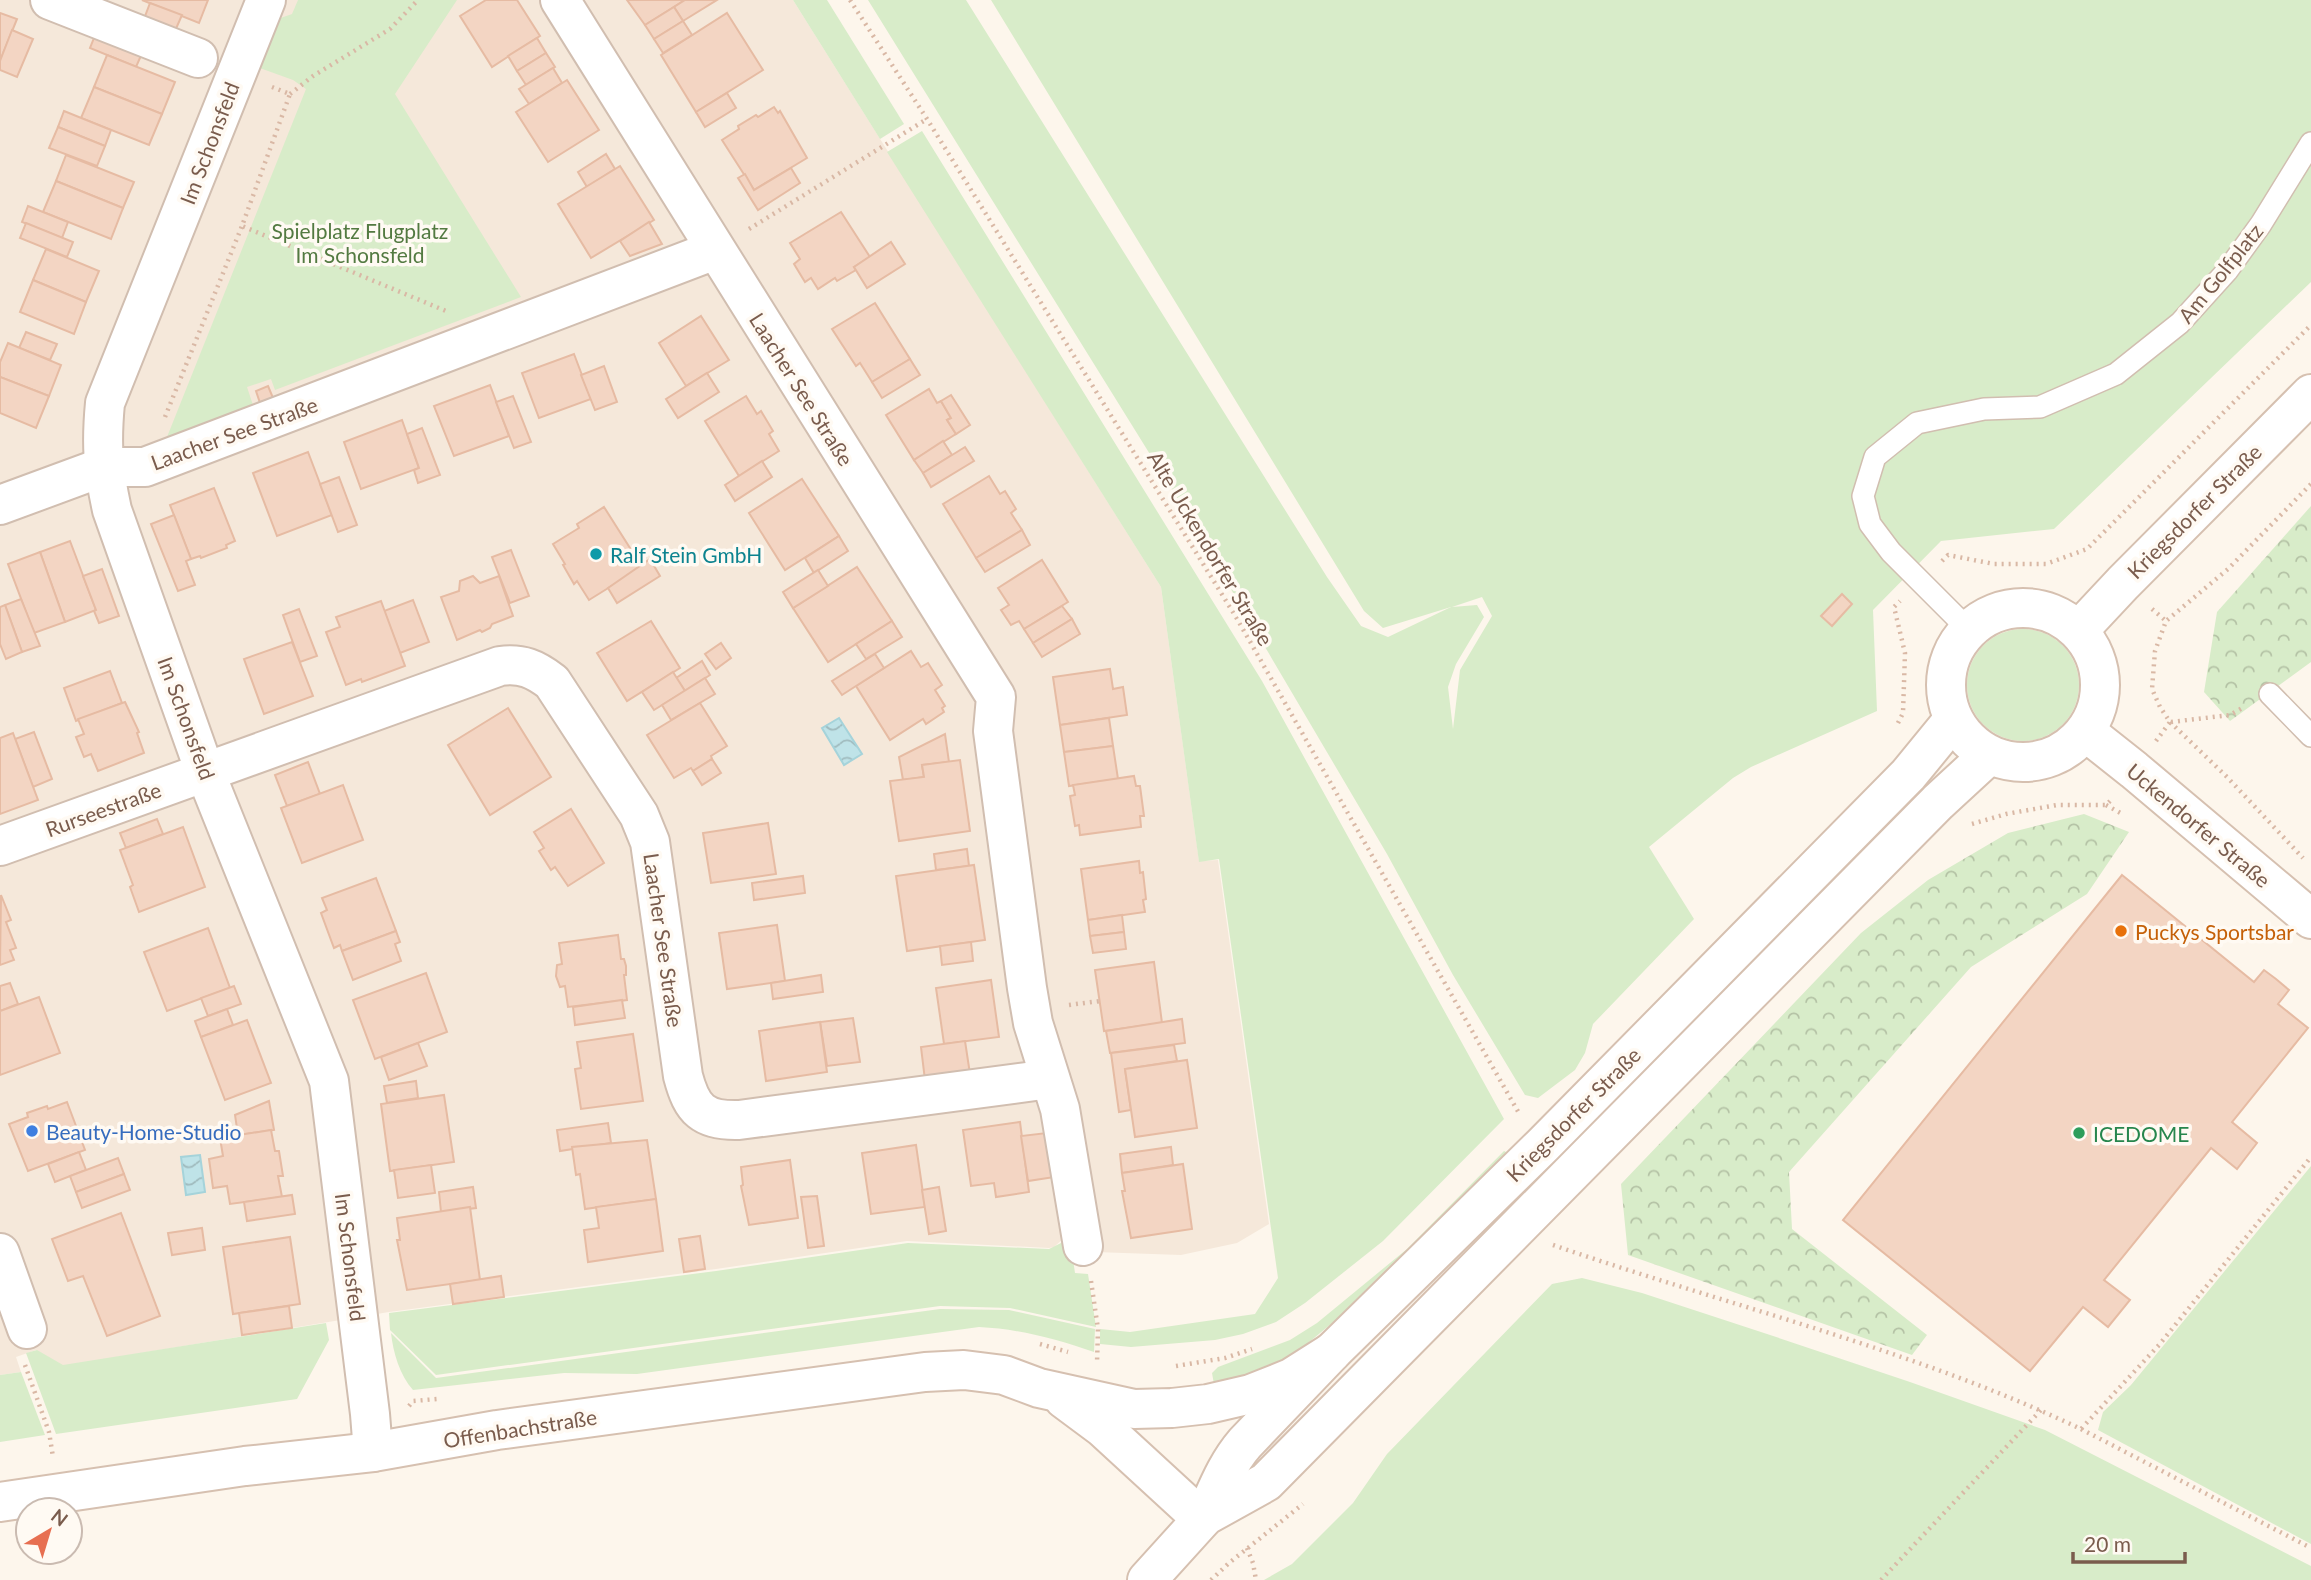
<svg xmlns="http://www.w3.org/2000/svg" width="2311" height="1580" viewBox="0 0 2311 1580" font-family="Lato,sans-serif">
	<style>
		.residential { fill: #f5e8da }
		.green { fill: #d8ecc9; fill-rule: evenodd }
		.forest { fill: url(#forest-crowns) }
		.water { fill: url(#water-waves); stroke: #a5d3da; stroke-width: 2 }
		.building { fill: #f3d5c3; stroke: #e6bba3; stroke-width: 2 }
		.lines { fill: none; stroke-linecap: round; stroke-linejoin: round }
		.lane-casing { stroke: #d1beb0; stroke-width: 24 }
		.street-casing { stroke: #d1beb0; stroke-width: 42 }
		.secondary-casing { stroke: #d6c0b0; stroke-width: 42 }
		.path { stroke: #d9b8a5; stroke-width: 4.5; stroke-dasharray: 2 5; stroke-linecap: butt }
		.lane { stroke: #fff; stroke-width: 21 }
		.street { stroke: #fff; stroke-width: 38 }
		.secondary { stroke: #fff; stroke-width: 38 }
		.culture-dot { fill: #0f9aa8; stroke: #fffaf3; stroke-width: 2.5 }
		.food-dot { fill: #e8710a; stroke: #fffaf3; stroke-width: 2.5 }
		.shop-dot { fill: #3f7fe0; stroke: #fffaf3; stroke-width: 2.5 }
		.leisure-dot { fill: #2e9e5b; stroke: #fffaf3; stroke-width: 2.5 }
		.labels { text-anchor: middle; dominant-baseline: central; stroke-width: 7; stroke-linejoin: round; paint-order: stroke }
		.street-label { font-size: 21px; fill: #7a5c4d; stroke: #fffaf3 }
		.park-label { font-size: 21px; fill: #537a41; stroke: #fffaf3 }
		.culture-label { font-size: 21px; fill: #0d838f; stroke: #fffaf3; text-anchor: start }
		.food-label { font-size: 21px; fill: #c56008; stroke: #fffaf3; text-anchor: start }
		.shop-label { font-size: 21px; fill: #366cbe; stroke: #fffaf3; text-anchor: start }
		.leisure-label { font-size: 21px; fill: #27864d; stroke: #fffaf3; text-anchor: start }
	</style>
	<defs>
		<pattern id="forest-crowns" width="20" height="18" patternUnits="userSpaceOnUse" patternTransform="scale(1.75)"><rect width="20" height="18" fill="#d8ecc9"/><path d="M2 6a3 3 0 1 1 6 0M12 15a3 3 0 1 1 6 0" fill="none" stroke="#b4c2a5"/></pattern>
		<pattern id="water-waves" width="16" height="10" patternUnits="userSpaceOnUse" patternTransform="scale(1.75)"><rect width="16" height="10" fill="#bfe3e8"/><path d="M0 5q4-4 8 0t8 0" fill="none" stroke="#a0bbbe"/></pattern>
	</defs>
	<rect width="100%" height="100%" fill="#fdf6ec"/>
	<path class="residential" d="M0,0H793L1161,587L1199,861L1218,860L1269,1224L1237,1243L1181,1255L1095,1252L1065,1237L1054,1247L1049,1248L907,1241L716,1269L389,1312L63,1366L36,1350L16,1357L21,1372L0,1375Z"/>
	<g class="green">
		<path d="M298,0H457L395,94L521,297L275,390L271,379L247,387L256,414L163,447L306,89L293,80L257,67L275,20L292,14Z"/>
		<path d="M793,0H827L904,124L880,139Z"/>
		<path d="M868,0H966L1327,577L1361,626L1388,637L1451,607L1383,628L1364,611L991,0H2311V282L2054,529L1941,541L1873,610L1877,711L1751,767L1733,778L1649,847L1694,919L1593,1024L1585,1053L1575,1070L1538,1098L1525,1095L1453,975L1387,854L1179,501ZM1482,597L1492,616L1460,670L1453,729L1448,687L1456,664L1484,617L1477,605L1452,607Z"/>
		<path d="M922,131L1262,681L1504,1119L1383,1241L1305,1303L1276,1322L1243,1334L1215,1340L1131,1347L1100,1344V1329L1130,1332L1255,1314L1278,1278L1219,859L1199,862L1161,587L887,152Z"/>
		<circle cx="2023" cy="685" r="56"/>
		<path d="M1504,1151L1510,1154L1373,1289L1296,1353L1277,1364L1215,1390L1212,1373L1218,1367L1290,1340L1317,1323L1407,1249Z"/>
		<path d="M2311,1166V1544L2098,1430L2103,1412L2131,1385Z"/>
		<path d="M1069,1232L1075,1273L1088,1274L1096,1327L1010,1308L940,1306L436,1375L390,1330L389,1313L716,1271L908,1243L1049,1249L1061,1243Z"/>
		<path d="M1582,1278L1642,1293L1764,1333L1910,1382L2045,1430L2311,1566V1580H1264L1292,1564L1353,1503L1387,1454L1552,1284Z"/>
		<path d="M940,1309L1009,1310L1095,1329L1094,1352C1056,1339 1020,1329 979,1327L637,1374L564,1373L413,1390C400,1376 393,1352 391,1333L436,1378Z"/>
		<path d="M326,1323L329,1340L297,1399L56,1434L26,1353L37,1350L63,1365Z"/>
		<path d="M21,1372L45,1435L0,1442V1375Z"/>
	</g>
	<g class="forest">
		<path d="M2311,506V662L2230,721L2204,692L2217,612Z"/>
		<path d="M2084,814L2129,832L2087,894L1971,967L1789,1172L1792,1229L1927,1335L1912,1355L1628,1255L1621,1184L1861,933L1928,880L2008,833Z"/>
	</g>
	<g class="water">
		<path d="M839,718L862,754L844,765L822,728Z"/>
		<path d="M200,1155L205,1192L186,1195L181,1157Z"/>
	</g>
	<g class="building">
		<path d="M142,0H208L199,23Z"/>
		<path d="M486,0H517L540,36L492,67L460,16Z"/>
		<path d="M627,0H685L645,25Z"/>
		<path d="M685,0H717L683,21L674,7Z"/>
		<path d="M150,3L182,15L175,31L144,19Z"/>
		<path d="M674,7L683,21L654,39L645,25Z"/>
		<path d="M0,13L17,19L0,61Z"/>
		<path d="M727,13L763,70L696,112L661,55Z"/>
		<path d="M683,21L692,35L663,53L654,39Z"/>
		<path d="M12,30L33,39L17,77L0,70V61Z"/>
		<path d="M96,33L143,51L136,67L90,48Z"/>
		<path d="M537,38L546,53L517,71L508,56Z"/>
		<path d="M546,53L555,67L526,85L517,71Z"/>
		<path d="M107,55L175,82L162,114L94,87Z"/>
		<path d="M553,68L562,83L529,104L519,89Z"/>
		<path d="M567,80L599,130L548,162L516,112Z"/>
		<path d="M94,87L162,114L149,145L81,118Z"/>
		<path d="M727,93L736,108L705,127L696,112Z"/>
		<path d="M774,107L778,113L780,111L807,158L754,190L722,140L739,129L738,126L756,115L758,117Z"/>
		<path d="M64,111L111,130L105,146L58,127Z"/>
		<path d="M58,127L105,146L97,166L49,148Z"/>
		<path d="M606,154L615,169L587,187L578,172Z"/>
		<path d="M66,155L134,182L123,208L56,181Z"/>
		<path d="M620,166L654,220L591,258L558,204Z"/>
		<path d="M791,168L800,183L758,210L738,178L745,174L754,190Z"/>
		<path d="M56,181L123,208L111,239L43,212Z"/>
		<path d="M28,206L68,222L62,238L22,222Z"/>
		<path d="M841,212L870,257L854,267L856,270L837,281L835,278L818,289L811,278L805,282L794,264L800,259L790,243Z"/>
		<path d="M649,222L662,244L630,256L620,241Z"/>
		<path d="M26,223L73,242L67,257L20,238Z"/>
		<path d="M891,242L905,264L867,288L854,267Z"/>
		<path d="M46,249L99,271L86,302L33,280Z"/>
		<path d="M33,280L86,302L74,334L20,312Z"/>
		<path d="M875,303L910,359L872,382L860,363L856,366L832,329Z"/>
		<path d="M701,316L729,360L686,386L659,343Z"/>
		<path d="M26,332L57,344L50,360L19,348Z"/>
		<path d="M8,343L61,365L49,396L0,377V362Z"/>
		<path d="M574,354L591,399L539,418L522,373Z"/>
		<path d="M910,359L920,375L882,398L872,382Z"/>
		<path d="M604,366L617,402L595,410L581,375Z"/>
		<path d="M707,373L719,392L678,418L666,399Z"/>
		<path d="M0,377L49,396L36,428L0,413Z"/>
		<path d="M490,385L509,436L454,456L434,406Z"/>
		<path d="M268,386L273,398L260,403L256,391Z"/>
		<path d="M929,389L937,403L941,401L951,418L947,420L956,434L914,460L886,415Z"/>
		<path d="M951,395L970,425L956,434L947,420L951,418L941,401Z"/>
		<path d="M513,396L531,442L514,448L496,402Z"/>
		<path d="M746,396L757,414L761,411L773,431L769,434L779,451L739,476L705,421Z"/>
		<path d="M402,420L419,468L361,489L344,442Z"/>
		<path d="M422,428L440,475L418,483L414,470L419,468L407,434Z"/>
		<path d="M943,441L952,455L923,473L914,460Z"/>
		<path d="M965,447L974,461L931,487L923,473Z"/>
		<path d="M308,452L332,515L277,536L253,473Z"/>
		<path d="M762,461L772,477L735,501L725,485Z"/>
		<path d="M989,476L1000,494L1005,491L1016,509L1011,513L1022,530L976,558L943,504Z"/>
		<path d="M339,477L357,525L338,532L320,484Z"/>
		<path d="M802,479L839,536L785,570L749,513Z"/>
		<path d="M214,488L235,541L226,545L227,548L201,558L200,556L191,559L170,505Z"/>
		<path d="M604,507L642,567L589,600L577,581L574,584L563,565L565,564L553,544L579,528L577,524Z"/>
		<path d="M174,515L191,559L186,561L195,585L178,591L151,524Z"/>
		<path d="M1022,530L1030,545L985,572L976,558Z"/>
		<path d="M839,536L848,551L814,573L805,558Z"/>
		<path d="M70,541L96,610L65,622L40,552Z"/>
		<path d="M511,550L529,596L510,603L492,557Z"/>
		<path d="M40,552L65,622L34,633L8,564Z"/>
		<path d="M650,559L660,576L617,603L608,588Z"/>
		<path d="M1042,560L1068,602L1024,629L1019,621L1011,625L1001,610L1009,605L998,588Z"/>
		<path d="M857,567L892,621L828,662L793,608Z"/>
		<path d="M102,569L119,616L99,623L94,611L96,610L83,576Z"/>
		<path d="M818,570L828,586L793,608L783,592Z"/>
		<path d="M473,576L480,583L499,576L513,616L492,624L490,628L482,632L480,630L457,640L441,597L459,591L460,581Z"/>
		<path d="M1842,594L1852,604L1832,626L1821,616Z"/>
		<path d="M21,599L40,646L22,652L5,605Z"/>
		<path d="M413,600L429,642L400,653L384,611Z"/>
		<path d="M381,601L405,666L362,682L361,679L346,685L326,632L340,627L336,617Z"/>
		<path d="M5,605L22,652L6,659L0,644V607Z"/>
		<path d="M1062,606L1072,619L1033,643L1024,629Z"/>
		<path d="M299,609L317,656L300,662L283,615Z"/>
		<path d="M1072,619L1080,634L1042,657L1033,643Z"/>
		<path d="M651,621L680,668L627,701L597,653Z"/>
		<path d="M892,621L902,637L866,659L856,644Z"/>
		<path d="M292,642L313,696L264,714L244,659Z"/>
		<path d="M721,643L731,658L716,669L705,654Z"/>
		<path d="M911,651L921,667L928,663L942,685L935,690L945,706L942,708L944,712L926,724L923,719L890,740L856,686Z"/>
		<path d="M875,654L884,668L842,695L832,681Z"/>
		<path d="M702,661L710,675L685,691L676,678Z"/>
		<path d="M1110,669L1113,689L1123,687L1127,715L1060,725L1053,677Z"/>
		<path d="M110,671L122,703L76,721L64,688Z"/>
		<path d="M673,672L685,691L654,710L642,692Z"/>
		<path d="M705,678L715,694L671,720L662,705Z"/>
		<path d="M125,702L139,732L137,733L144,753L98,771L91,754L84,757L76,737L84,734L78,719Z"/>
		<path d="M700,703L727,746L711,756L712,759L693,771L691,768L674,778L647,735Z"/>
		<path d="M508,708L551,777L490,815L448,745Z"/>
		<path d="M1109,718L1113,746L1064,752L1060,725Z"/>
		<path d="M34,732L52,779L33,787L15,739Z"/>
		<path d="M13,733L38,800L0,814V738Z"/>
		<path d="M945,734L949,762L922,765L924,777L903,780L899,757Z"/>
		<path d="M1113,746L1118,779L1069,786L1064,752Z"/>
		<path d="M712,759L721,773L702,785L693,771Z"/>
		<path d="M960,760L970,831L899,841L890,781L924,777L922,765Z"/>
		<path d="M308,762L320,794L287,806L275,775Z"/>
		<path d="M1134,776L1136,786H1140L1144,816H1140L1141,827L1080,835L1079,825L1075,826L1070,796L1075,795L1073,785Z"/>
		<path d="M343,785L363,840L302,863L281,808Z"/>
		<path d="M571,809L604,863L568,886L555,867L551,870L539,851L544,848L534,832Z"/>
		<path d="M157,819L163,834L126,848L120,833Z"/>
		<path d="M768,823L776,874L711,883L703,833Z"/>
		<path d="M183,827L205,887L139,912L130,887L133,885L120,850Z"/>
		<path d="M967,849L969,866L936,870L934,854Z"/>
		<path d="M1139,861L1140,873L1143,872L1146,899L1143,900L1145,912L1088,920L1081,869Z"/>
		<path d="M974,865L985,940L907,951L896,876Z"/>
		<path d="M2122,875L2254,982L2264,970L2276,979L2289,990L2278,1004L2308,1028L2232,1122L2257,1143L2237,1169L2211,1148L2104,1280L2130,1300L2108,1327L2083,1307L2030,1371L1843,1220Z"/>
		<path d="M803,876L805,893L754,900L752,883Z"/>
		<path d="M376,878L396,931L342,951L340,945L334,948L321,913L327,910L322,898Z"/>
		<path d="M1,895L11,920L6,922L16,948L10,950L14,960L0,965Z"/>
		<path d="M1122,915L1124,932L1090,936L1088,920Z"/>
		<path d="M777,925L785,981L727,989L719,933Z"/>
		<path d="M208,928L230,988L167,1011L144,952Z"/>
		<path d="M396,931L400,942L395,944L401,961L353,980L342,951Z"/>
		<path d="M1124,932L1126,949L1093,953L1090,936Z"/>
		<path d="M618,935L621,959H624L626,966V975H624L627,1000L568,1007L565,986L560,987L556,976L557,965L562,964L559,943Z"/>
		<path d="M971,942L973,961L942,965L940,946Z"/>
		<path d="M1154,962L1162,1023L1104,1031L1095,970Z"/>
		<path d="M426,973L447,1032L375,1059L353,1000Z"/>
		<path d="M821,975L823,992L773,999L771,983Z"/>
		<path d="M991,980L999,1037L944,1044L936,988Z"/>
		<path d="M10,983L18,1004L0,1011V986Z"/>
		<path d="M234,986L241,1004L208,1016L201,998Z"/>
		<path d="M39,997L60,1053L0,1075V1011Z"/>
		<path d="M622,1000L625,1018L575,1025L573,1007Z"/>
		<path d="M227,1009L233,1025L201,1037L195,1021Z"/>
		<path d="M853,1018L860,1062L827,1066L820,1022Z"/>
		<path d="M1182,1019L1185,1043L1110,1053L1106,1031Z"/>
		<path d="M247,1020L271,1083L225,1100L201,1037Z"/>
		<path d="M820,1022L827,1072L766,1081L759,1031Z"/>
		<path d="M633,1034L643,1101L581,1109L575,1069L581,1068L577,1042Z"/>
		<path d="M965,1041L970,1074L925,1080L921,1047Z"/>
		<path d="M418,1043L427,1066L389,1080L381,1057Z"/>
		<path d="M1174,1045L1177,1061L1125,1069L1131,1110L1119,1112L1111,1053Z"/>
		<path d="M1187,1060L1197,1128L1135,1137L1125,1069Z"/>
		<path d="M416,1081L418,1098L387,1103L384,1086Z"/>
		<path d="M444,1095L454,1162L390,1171L381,1104Z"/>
		<path d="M269,1101L274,1130L238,1135L235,1115Z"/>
		<path d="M67,1102L85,1150L28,1171L9,1124L28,1117L27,1113L47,1106L48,1109Z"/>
		<path d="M1020,1122L1029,1192L996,1197L994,1183L971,1186L963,1130Z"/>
		<path d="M608,1123L611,1143L560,1151L557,1130Z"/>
		<path d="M271,1130L275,1151H279L283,1176H278L282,1197L230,1204L227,1186L213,1188L209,1159L223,1156L220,1138Z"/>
		<path d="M1055,1132L1061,1176L1028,1181L1021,1136Z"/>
		<path d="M647,1140L656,1199L585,1209L580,1174L576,1175L572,1147Z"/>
		<path d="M916,1145L925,1207L871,1214L862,1153Z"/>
		<path d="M1171,1147L1173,1165L1122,1173L1120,1154Z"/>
		<path d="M79,1152L86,1170L55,1182L48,1164Z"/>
		<path d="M118,1158L124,1174L76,1192L70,1176Z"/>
		<path d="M790,1160L798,1218L749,1225L741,1186L743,1185L741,1167Z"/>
		<path d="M1183,1164L1192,1229L1131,1238L1122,1191H1125L1122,1173Z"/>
		<path d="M431,1165L435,1193L398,1198L394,1170Z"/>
		<path d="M124,1174L130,1190L82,1208L76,1192Z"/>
		<path d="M473,1187L476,1208L441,1212L439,1192Z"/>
		<path d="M939,1187L946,1231L929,1234L922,1190Z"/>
		<path d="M292,1195L295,1214L247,1221L244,1202Z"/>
		<path d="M817,1196L824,1246L808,1248L801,1197Z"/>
		<path d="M656,1199L663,1251L588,1262L584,1230L599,1228L596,1207Z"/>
		<path d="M470,1207L480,1280L407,1290L397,1240H400L397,1218Z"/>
		<path d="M121,1213L160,1316L107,1336L83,1276L68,1281L52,1239Z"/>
		<path d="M202,1228L205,1250L172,1255L168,1233Z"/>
		<path d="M700,1236L705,1269L684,1272L679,1239Z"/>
		<path d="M290,1237L300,1304L233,1314L223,1247Z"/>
		<path d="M501,1276L504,1297L453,1304L450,1284Z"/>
		<path d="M289,1306L292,1328L242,1335L239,1313Z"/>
	</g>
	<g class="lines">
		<g class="lane-casing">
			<g id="lane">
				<path d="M1968,629L1891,552L1870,524L1863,496L1875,457L1917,423L1984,409L2040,407L2116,374L2180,323L2227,271L2261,224L2311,143"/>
				<path d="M2270,694L2311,736"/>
			</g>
		</g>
		<g class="street-casing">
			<g id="street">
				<path d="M50,0L198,58"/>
				<path d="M266,0L105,403C101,445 103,469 112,510L205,772L329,1081L370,1414L373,1452"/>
				<path d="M560,0L996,697L993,731L1027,988L1033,1023L1060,1109L1083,1246"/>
				<path d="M0,505L103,467H145L715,250"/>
				<path d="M0,846L500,666C522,663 535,669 552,682L639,815L650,842L683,1076C692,1110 703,1121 739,1120L1050,1079"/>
				<path d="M0,1253L27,1329"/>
			</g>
		</g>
		<g class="secondary-casing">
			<g id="secondary">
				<circle cx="2023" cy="685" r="77"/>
				<path d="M2079,630L2123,583L2311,394"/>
				<path d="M2086,732L2134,770L2311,919"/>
				<path d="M1064,1399L1103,1428L1202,1519"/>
				<path d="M0,1502L245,1466L373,1452L497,1430L925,1372L964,1370L1004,1375L1039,1388L1134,1409L1172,1408L1208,1404L1251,1394L1291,1378L1332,1352"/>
				<path d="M1205,1516C1217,1490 1226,1465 1245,1443L1332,1352L1543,1145L1908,775L1953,720"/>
				<path d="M1147,1580L1205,1516L1266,1482L1938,802L1989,755"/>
			</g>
		</g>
		<g class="path">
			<path d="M850,0L927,119L1236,617L1520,1115"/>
			<path d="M272,87L290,94L242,226L446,311"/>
			<path d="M290,94L313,76L390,29L418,0"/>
			<path d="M749,229L927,119"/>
			<path d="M165,417L242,226"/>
			<path d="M1942,561L1948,555L1994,564H2046L2087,549L2311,325"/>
			<path d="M2152,609L2166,621"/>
			<path d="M2170,722L2227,777L2303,858"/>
			<path d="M2171,722L2230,715L2244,707"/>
			<path d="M1898,723L1903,713L1905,653L1894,607L1900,601"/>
			<path d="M2156,741L2170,722L2160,707L2152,689L2155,651L2166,621L2228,569L2311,484"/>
			<path d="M2106,805L2124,815"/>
			<path d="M1972,824L2006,814L2057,805H2106L2110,801"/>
			<path d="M1069,1005L1100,1001"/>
			<path d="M1553,1245C1729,1306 1912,1349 2081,1429L2159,1345L2311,1157"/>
			<path d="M1091,1281L1098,1329L1097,1363"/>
			<path d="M1040,1344L1068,1352"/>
			<path d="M25,1365L49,1432L53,1457"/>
			<path d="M1176,1366L1225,1358L1252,1349"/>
			<path d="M409,1406L413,1401L437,1399"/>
			<path d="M2081,1429L2311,1548"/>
			<path d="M1247,1548L1253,1563L1256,1580"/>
			<path d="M1211,1580L1229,1563L1303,1504"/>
			<path d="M1881,1580L2041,1410"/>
		</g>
		<use href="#lane" class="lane"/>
		<use href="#street" class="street"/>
		<use href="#secondary" class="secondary"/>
	</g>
	<circle class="culture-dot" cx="596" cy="554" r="7"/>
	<circle class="food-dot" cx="2121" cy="931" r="7"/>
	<circle class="shop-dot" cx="32" cy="1131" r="7"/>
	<circle class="leisure-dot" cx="2079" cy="1133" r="7"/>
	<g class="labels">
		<g class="street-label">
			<text transform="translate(209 143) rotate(-69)">Im Schonsfeld</text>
			<text transform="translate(2220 273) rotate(-51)">Am Golfplatz</text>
			<text transform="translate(802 389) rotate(58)">Laacher See Straße</text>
			<text transform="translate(234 433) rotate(-20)">Laacher See Straße</text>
			<text transform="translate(2194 511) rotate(-45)">Kriegsdorfer Straße</text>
			<text transform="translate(1211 548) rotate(59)">Alte Uckendorfer Straße</text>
			<text transform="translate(187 718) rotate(70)">Im Schonsfeld</text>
			<text transform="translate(103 809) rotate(-20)">Rurseestraße</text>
			<text transform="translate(2199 825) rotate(40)">Uckendorfer Straße</text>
			<text transform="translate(664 940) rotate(82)">Laacher See Straße</text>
			<text transform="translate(1573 1114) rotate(-45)">Kriegsdorfer Straße</text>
			<text transform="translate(351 1257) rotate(83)">Im Schonsfeld</text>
			<text transform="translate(520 1428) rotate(-9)">Offenbachstraße</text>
		</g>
		<g class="park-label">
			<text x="360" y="230">Spielplatz Flugplatz<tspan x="360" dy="24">Im Schonsfeld</tspan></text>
		</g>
		<g class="culture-label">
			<text x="610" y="554">Ralf Stein GmbH</text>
		</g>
		<g class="food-label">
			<text x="2135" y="931">Puckys Sportsbar</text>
		</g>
		<g class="shop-label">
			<text x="46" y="1131">Beauty-Home-Studio</text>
		</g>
		<g class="leisure-label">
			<text x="2093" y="1133">ICEDOME</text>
		</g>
	</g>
	<g transform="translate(49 1531) rotate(38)"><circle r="33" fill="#fffaf3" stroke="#cabbb1" stroke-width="2"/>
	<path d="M0-5L12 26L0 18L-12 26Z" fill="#e76f51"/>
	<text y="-10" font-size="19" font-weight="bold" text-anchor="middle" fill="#7a5c4d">N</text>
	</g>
	<path d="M2073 1552v10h112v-10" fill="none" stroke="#7a5c4d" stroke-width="3.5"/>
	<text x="2084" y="1552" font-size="21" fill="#7a5c4d" stroke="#fffaf3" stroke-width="5" paint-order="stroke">20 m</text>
</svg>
